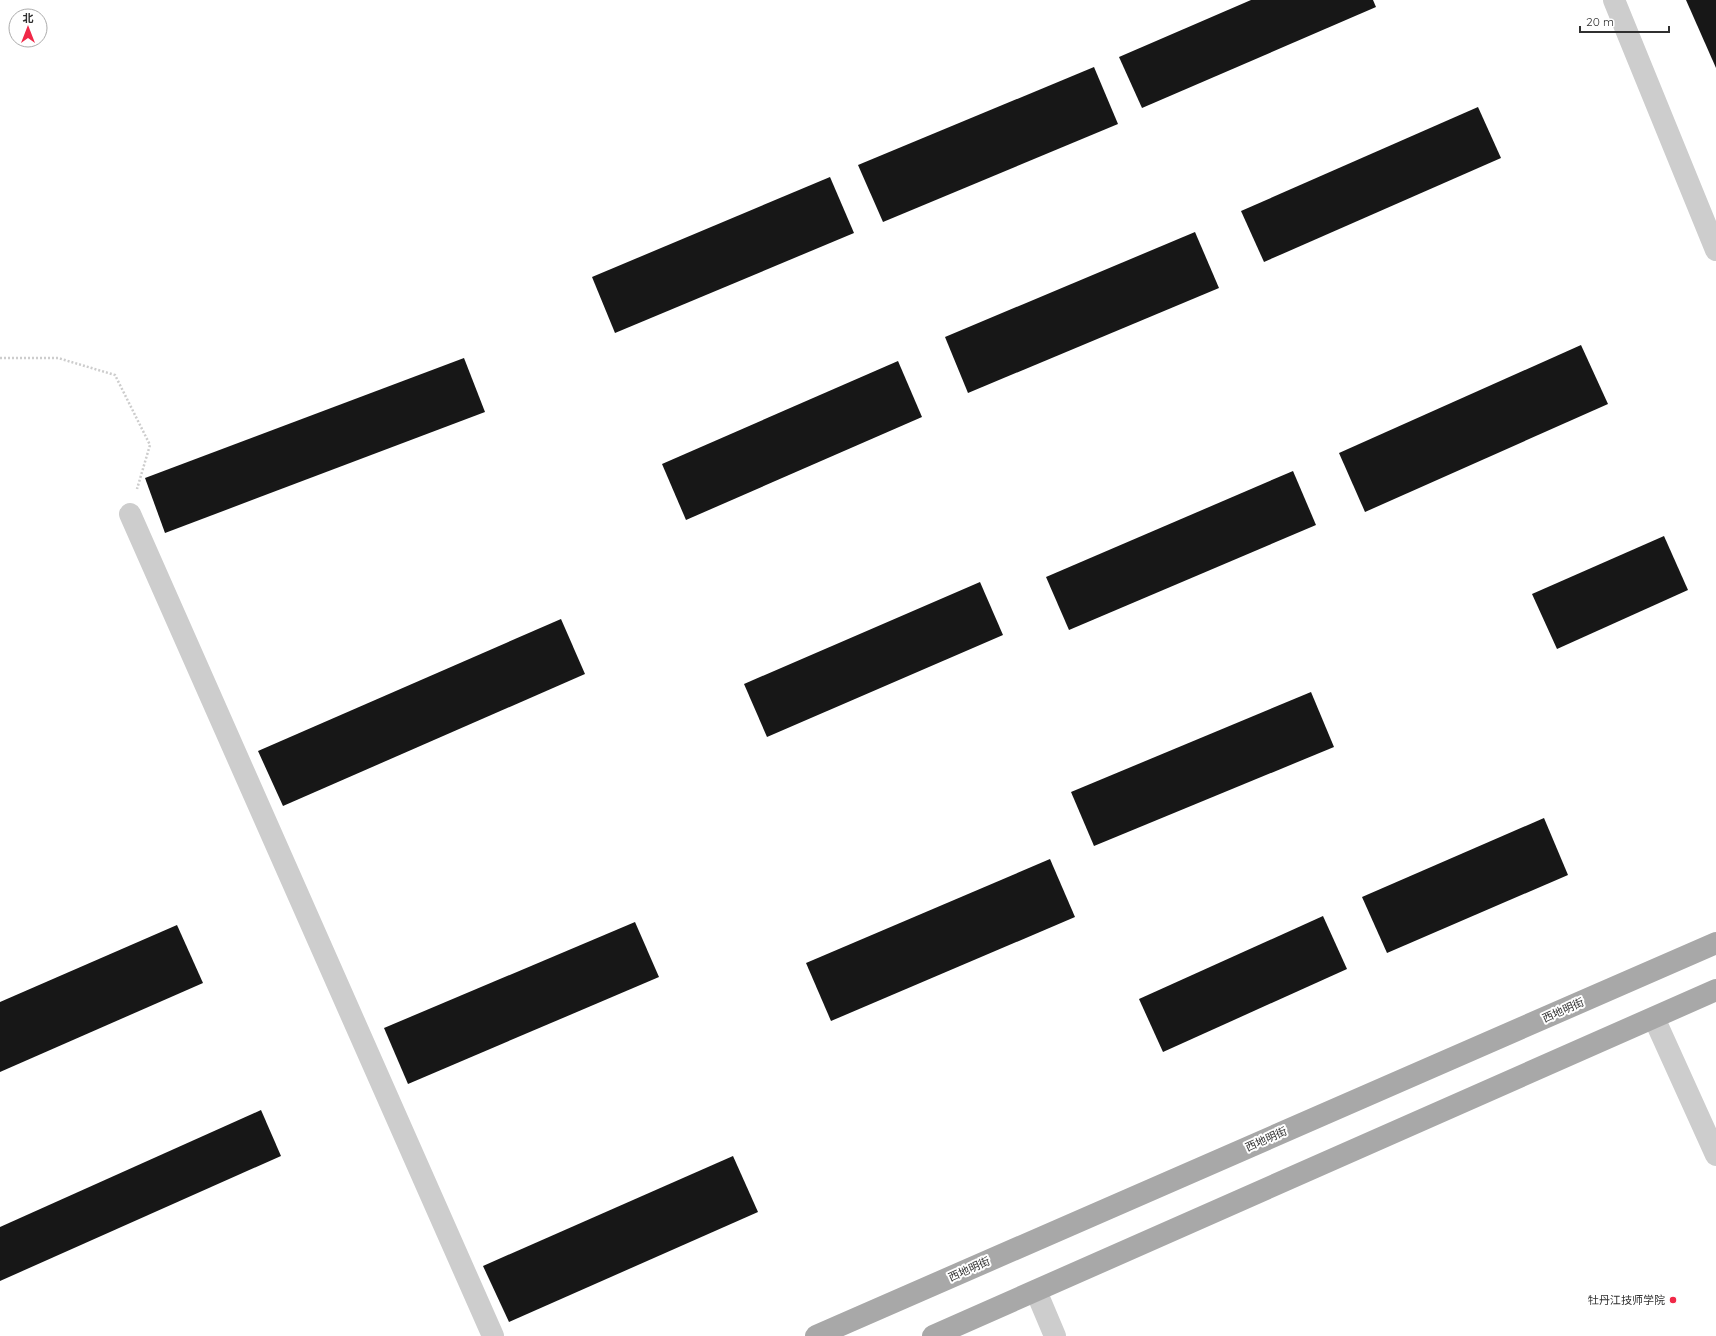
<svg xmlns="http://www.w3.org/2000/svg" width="1716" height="1336" viewBox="0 0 1716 1336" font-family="Quicksand,'Noto Sans SC',sans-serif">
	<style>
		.building { fill: #171717 }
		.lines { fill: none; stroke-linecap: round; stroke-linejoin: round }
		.path { stroke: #cdcdcd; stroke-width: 2.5; stroke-dasharray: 2 2; stroke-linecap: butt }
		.minor { stroke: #cdcdcd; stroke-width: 22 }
		.major { stroke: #a8a8a8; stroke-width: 22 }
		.poi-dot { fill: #f02847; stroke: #fff; stroke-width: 1.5 }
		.labels { text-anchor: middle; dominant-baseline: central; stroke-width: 4; stroke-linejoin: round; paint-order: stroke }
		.street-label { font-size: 11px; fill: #303030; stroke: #fff }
		.poi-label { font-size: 11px; fill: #303030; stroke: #fff; text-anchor: end }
	</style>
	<rect width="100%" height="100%" fill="#fff"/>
	<g class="building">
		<path d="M1251,0H1373L1376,7L1142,108L1119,57Z"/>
		<path d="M1686,0H1716V68Z"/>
		<path d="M1094,67L1118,124L883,222L858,165Z"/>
		<path d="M1478,107L1501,158L1264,262L1241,211Z"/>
		<path d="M830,177L854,233L615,333L592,277Z"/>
		<path d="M1195,232L1219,288L968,393L945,337Z"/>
		<path d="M1581,345L1608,404L1365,512L1339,453Z"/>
		<path d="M464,358L485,412L165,533L145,478Z"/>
		<path d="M898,361L922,417L686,520L662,464Z"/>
		<path d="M1293,471L1316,525L1069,630L1046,577Z"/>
		<path d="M1664,536L1688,590L1557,649L1532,594Z"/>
		<path d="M980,582L1003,635L767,737L744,684Z"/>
		<path d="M561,619L585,674L283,806L258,751Z"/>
		<path d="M1311,692L1334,747L1094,846L1071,792Z"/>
		<path d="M1544,818L1568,875L1387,953L1362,897Z"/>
		<path d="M1050,859L1075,917L831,1021L806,963Z"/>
		<path d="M1323,916L1347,969L1163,1052L1139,999Z"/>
		<path d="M635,922L659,977L408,1084L384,1028Z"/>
		<path d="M177,925L203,983L0,1072V1002Z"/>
		<path d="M261,1110L281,1156L0,1281V1227Z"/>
		<path d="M733,1156L758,1212L509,1322L483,1266Z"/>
	</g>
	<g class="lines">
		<path class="path" d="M0,358H58L115,375L150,445L137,489"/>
		<g class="minor">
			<path d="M1614,0L1716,250"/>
			<path d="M130,514L493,1336"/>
			<path d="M1654,1018L1716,1155"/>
			<path d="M1036,1291L1055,1336"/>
		</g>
		<g class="major">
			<path d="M816,1336L1716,943"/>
			<path d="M933,1336L1716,990"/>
		</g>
	</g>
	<circle class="poi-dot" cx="1673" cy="1300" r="4"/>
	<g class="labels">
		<g class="street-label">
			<text transform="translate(1563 1010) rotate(-24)">西地明街</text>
			<text transform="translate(1266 1139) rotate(-24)">西地明街</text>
			<text transform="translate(969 1269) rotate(-24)">西地明街</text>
		</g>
		<g class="poi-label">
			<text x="1665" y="1300">牡丹江技师学院</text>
		</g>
	</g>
	<g transform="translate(28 28)"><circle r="19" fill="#ffffff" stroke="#acacac"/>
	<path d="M0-3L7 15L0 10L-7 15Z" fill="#f02847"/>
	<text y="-6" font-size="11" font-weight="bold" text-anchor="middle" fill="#303030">北</text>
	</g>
	<path d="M1580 26v6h89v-6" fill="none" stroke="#303030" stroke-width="2"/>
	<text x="1586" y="26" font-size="12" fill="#303030" stroke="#ffffff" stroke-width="3" paint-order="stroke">20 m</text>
</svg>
